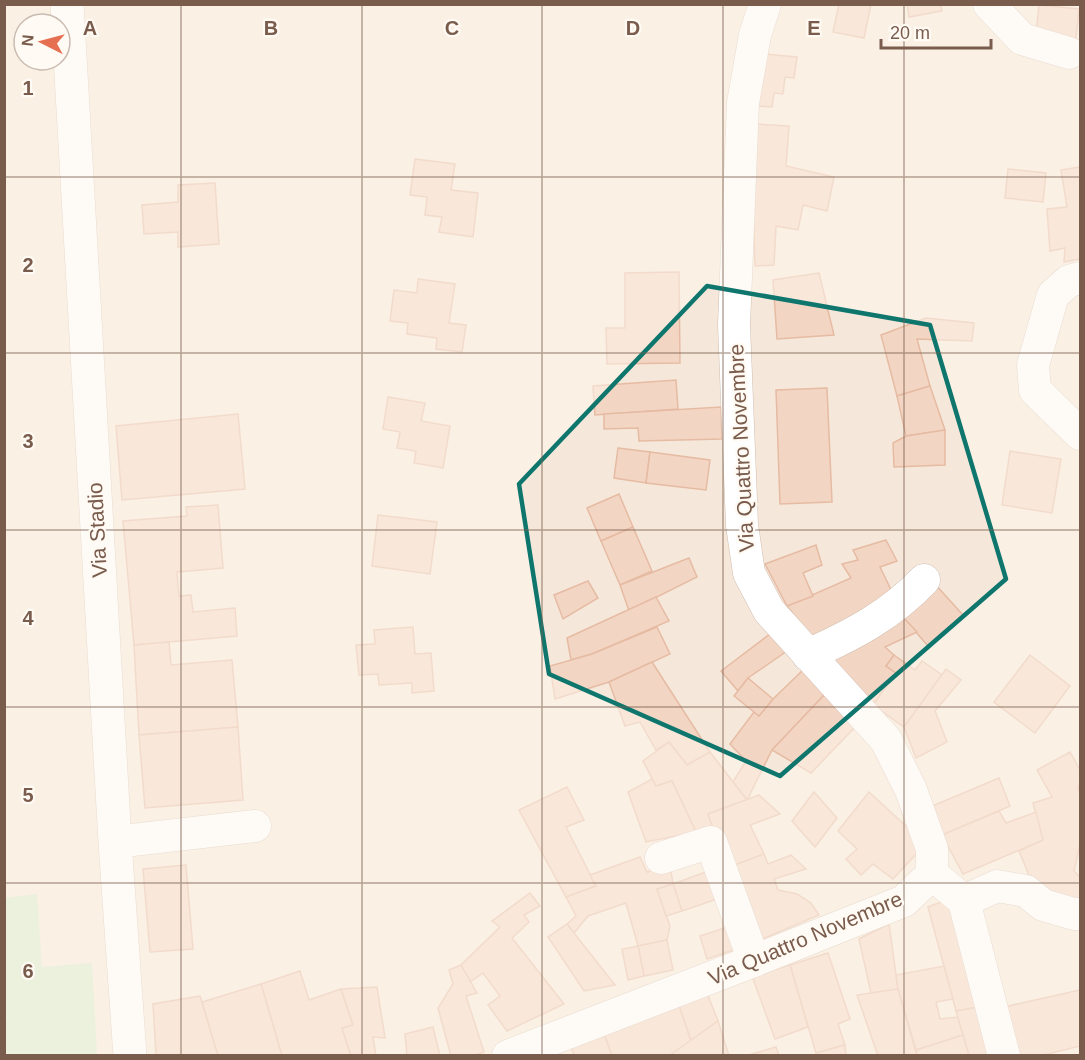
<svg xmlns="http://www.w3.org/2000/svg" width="1085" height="1060" viewBox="0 0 1085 1060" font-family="Arial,sans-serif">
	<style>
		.residential { fill: #f5e8da; fill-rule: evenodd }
		.green { fill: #d8ecc9 }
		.building { fill: #f3d5c3; stroke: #e6bba3; stroke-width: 1.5 }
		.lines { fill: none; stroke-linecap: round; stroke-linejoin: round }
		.street-casing { stroke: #d1beb0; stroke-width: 33 }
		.secondary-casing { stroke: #d6c0b0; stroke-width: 34 }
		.street { stroke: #fff; stroke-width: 32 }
		.secondary { stroke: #fff; stroke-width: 33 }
		.marked { fill: none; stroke: #0f766e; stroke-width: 4.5; stroke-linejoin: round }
		.grid { fill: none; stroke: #7a5c4d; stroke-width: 1.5; stroke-opacity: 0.55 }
		.labels { text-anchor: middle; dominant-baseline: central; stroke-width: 4.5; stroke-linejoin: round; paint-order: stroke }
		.street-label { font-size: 21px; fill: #7a5c4d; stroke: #fffaf3 }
		.grid-label { font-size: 20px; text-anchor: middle; font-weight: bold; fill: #7a5c4d; stroke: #fffaf3; stroke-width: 4.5; stroke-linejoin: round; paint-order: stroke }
	</style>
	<rect width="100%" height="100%" fill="#fdf6ec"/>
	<path class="residential" d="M5,5H1080V1055H5ZM24,24H60V60H24Z"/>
	<path class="green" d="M37,894L42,967L92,963L97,1055H5V1020L7,1019L4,973L5,898Z"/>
	<g class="building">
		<path d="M839,4H871L864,38L833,32Z"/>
		<path d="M907,4H940L942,11L909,17Z"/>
		<path d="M1039,5L1079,9L1076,38L1036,34Z"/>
		<path d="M764,54L797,57L794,78L785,77L783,94L774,93L772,107L758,106Z"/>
		<path d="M755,124L789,126L786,166L834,177L827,211L803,205L798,230L776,226L774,265L755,266L753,201Z"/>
		<path d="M415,159L455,164L451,190L478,193L473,237L439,232L442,217L425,215L427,197L410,195Z"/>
		<path d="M1080,167V259L1064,262L1065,248L1050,251L1047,209L1067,207L1061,170Z"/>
		<path d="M1008,169L1046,173L1043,202L1005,198Z"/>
		<path d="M215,183L219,244L178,247V232L144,234L142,205L178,202V185Z"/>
		<path d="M679,272L680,363L607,364L606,328H625V273Z"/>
		<path d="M819,273L834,335L777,339L773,280Z"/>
		<path d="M418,279L455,284L449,323L466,325L462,352L436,349L437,338L407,334L408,323L390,321L394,290L417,293Z"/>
		<path d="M926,318L974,323L972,341L917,339L930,386L897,396L881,335Z"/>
		<path d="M676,380L678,409L595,415L593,386Z"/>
		<path d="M930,386L945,430L906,436L897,396Z"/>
		<path d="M827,388L832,502L780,504L776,390Z"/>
		<path d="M388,397L425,403L421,421L450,426L443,468L414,463L416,451L397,448L400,432L383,429Z"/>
		<path d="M721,407L722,439L639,441L638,428L604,429V414Z"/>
		<path d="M238,414L245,489L122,500L116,426Z"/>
		<path d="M945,430V465L894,467L893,443L906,436Z"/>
		<path d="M618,448L650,452L646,483L614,478Z"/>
		<path d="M1010,451L1061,459L1052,513L1002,505Z"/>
		<path d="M650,452L710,460L706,490L646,483Z"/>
		<path d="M619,494L633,527L601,541L587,508Z"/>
		<path d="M218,505L223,568L177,572L179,596L191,595L193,612L235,608L237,636L134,645L123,521L187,516L186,507Z"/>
		<path d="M378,515L437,522L430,574L372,566Z"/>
		<path d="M633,527L652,571L620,585L601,541Z"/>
		<path d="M886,540L897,561L880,567L895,598L821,642L809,635L787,606L851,578L842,564L858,560L853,550Z"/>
		<path d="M816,545L822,565L803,573L813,596L787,606L765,564Z"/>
		<path d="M689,558L697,577L629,611L620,585Z"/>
		<path d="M588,581L598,598L563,619L554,595Z"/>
		<path d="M934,583L963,615L928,646L900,614Z"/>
		<path d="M656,597L669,621L592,654L571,660L567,638Z"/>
		<path d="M900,614L917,632L885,647L894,655L886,666L896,673L873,705L829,657Z"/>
		<path d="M413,627L415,654L431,653L434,691L412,693V683L379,685L378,674L359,675L356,645L375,644L374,630Z"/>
		<path d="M657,627L670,654L609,682L555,699L550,666L592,654Z"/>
		<path d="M770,634L787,651L748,678L738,691L721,671Z"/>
		<path d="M169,642L171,665L232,660L238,727L139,735L134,645Z"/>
		<path d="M894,655L915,670L922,661L942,675L904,727L873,705L896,673L886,666Z"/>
		<path d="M1030,655L1070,686L1035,733L994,702Z"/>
		<path d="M652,662L710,752L687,765L669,742L656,750L640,722L625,726L609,682Z"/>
		<path d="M804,669L826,693L772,750L747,800L733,782L746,761L730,744L754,712L759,716L773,699Z"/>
		<path d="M946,669L961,680L935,711L947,742L916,758L904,727Z"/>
		<path d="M748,678L773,699L759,716L734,696Z"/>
		<path d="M826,693L858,724L811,773L772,750Z"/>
		<path d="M238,727L243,800L145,808L139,735Z"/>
		<path d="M669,742L687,765L710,752L747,800L708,814L713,828L696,832L672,781L656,786L643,761Z"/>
		<path d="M1070,752L1080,770V785L1078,787L1080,793V844L1074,871L1080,877V899L1075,904L1033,885L1019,851L1043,840L1033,803L1052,797L1037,770Z"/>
		<path d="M999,778L1010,806L942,835L930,807Z"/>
		<path d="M652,779L656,786L672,781L696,832L646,842L628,792Z"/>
		<path d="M567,787L584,820L566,827L596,886L566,897L519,810Z"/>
		<path d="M814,792L837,818L815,847L792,821Z"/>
		<path d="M869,792L919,838V851L893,879L873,864L861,875L846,859L857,849L838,831Z"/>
		<path d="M759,795L780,814L750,825L764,854L727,868L708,814Z"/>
		<path d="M999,811L1006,823L1036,812L1043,840L963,874L942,835Z"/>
		<path d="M764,854L768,864L791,855L806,869L774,879L778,890L797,894L811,903L819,915L753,943L727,868Z"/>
		<path d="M640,857L647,872L670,865L673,884L657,889L670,926L667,940L638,946L626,903L588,916L574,933L567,924L576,916L566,897L596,886L590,875Z"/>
		<path d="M186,865L193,949L150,952L143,869Z"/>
		<path d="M714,869L723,897L682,911L673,884Z"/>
		<path d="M673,884L682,911L666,916L657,889Z"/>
		<path d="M530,893L540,906L524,915L529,922L512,938L564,1004L507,1031L488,1005L500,996L483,973L470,982L461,965L500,927L492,921Z"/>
		<path d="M941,902L953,909L978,1007L956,1011L928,907Z"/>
		<path d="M567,924L574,933L615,985L584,991L548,937Z"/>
		<path d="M889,924L898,989L871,993L859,939Z"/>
		<path d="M734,925L742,947L707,959L700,936Z"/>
		<path d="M667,940L673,970L644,976L638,946Z"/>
		<path d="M638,946L644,976L628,980L622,949Z"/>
		<path d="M828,953L850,1019L838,1024L845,1045L816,1053L790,965Z"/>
		<path d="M461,965L477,993L466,996L484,1052L472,1056H451L438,1008L453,984L449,970Z"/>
		<path d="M790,965L808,1027L775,1039L752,976Z"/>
		<path d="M944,966L953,999L936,1002L940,1019L958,1017L963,1035L916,1050L898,989L896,975Z"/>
		<path d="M300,971L309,1000L341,989L353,1025L342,1028L351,1056H282L261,984Z"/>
		<path d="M261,984L282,1056H218L202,1002Z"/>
		<path d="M377,987L385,1038L373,1037L376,1056H351L342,1028L353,1025L341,989Z"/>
		<path d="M898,989L917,1056H878L857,995Z"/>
		<path d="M1080,990V1046L1040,1056H1015L1004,1007Z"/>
		<path d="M707,993L718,1021L691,1041L678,1003Z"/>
		<path d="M200,996L218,1056H156L153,1004Z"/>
		<path d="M678,1003L691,1041L670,1056H612L603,1031Z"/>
		<path d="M978,1007L991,1056H969L956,1011Z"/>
		<path d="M718,1021L729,1056H671L670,1055Z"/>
		<path d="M433,1027L440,1056H407L405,1034Z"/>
		<path d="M603,1031L612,1056H575L569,1045Z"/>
		<path d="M963,1035L969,1056H917L916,1050Z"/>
		<path d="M845,1045L846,1056H817L816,1053Z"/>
		<path d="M776,1047L779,1056H745Z"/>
	</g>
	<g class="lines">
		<g class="street-casing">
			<g id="street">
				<path d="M989,4L1022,39L1069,53"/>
				<path d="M1080,278L1069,281L1053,295L1033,365L1035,390L1080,434"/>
				<path d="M808,655C852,635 891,615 924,580"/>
				<path d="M115,842L255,826"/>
				<path d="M661,858L711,842L754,961"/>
				<path d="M932,874L964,901L1004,1056"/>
				<path d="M964,901L997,886L1026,891L1043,905L1074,914H1080"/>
				<path d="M508,1056L751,962L904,901L932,874V849L911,790L886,740L769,611L749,573L742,525L734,325L743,103L755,35L765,4"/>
			</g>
		</g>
		<g class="secondary-casing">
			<path id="secondary" d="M67,4L115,842L130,1056"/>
		</g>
		<use href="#street" class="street"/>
		<use href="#secondary" class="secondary"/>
	</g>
	<path d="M0 0H1085V1060H0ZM707,286L930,325L1006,579L780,776L549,674L519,484Z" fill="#fdf6ec" fill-opacity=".55" fill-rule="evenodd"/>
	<path class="marked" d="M707,286L930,325L1006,579L780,776L549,674L519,484Z"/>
	<path class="grid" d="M181,4V1056M362,4V1056M542,4V1056M723,4V1056M904,4V1056M4,177H1080M4,353H1080M4,530H1080M4,707H1080M4,883H1080"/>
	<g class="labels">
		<g class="street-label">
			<text transform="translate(741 448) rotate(-93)">Via Quattro Novembre</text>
			<text transform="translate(97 530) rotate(-93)">Via Stadio</text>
			<text transform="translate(805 938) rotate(-23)">Via Quattro Novembre</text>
		</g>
	</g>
	<g class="grid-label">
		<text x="90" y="35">A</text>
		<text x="271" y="35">B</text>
		<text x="452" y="35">C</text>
		<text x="633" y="35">D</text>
		<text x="814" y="35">E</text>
		<text x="28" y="95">1</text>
		<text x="28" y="272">2</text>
		<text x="28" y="448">3</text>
		<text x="28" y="625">4</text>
		<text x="28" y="802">5</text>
		<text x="28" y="978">6</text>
	</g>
	<rect width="1085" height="1060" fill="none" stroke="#7a5c4d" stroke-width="12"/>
	<g transform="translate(42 42) rotate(276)"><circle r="28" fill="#fffaf3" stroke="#cabbb1" stroke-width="1.5"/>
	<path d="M0-4.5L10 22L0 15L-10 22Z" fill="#e76f51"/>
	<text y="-9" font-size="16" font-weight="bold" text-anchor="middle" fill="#7a5c4d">N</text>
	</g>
	<path d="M881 39v9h110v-9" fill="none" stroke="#7a5c4d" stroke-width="3"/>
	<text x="890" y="39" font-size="18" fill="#7a5c4d" stroke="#fffaf3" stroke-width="4.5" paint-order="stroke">20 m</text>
</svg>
